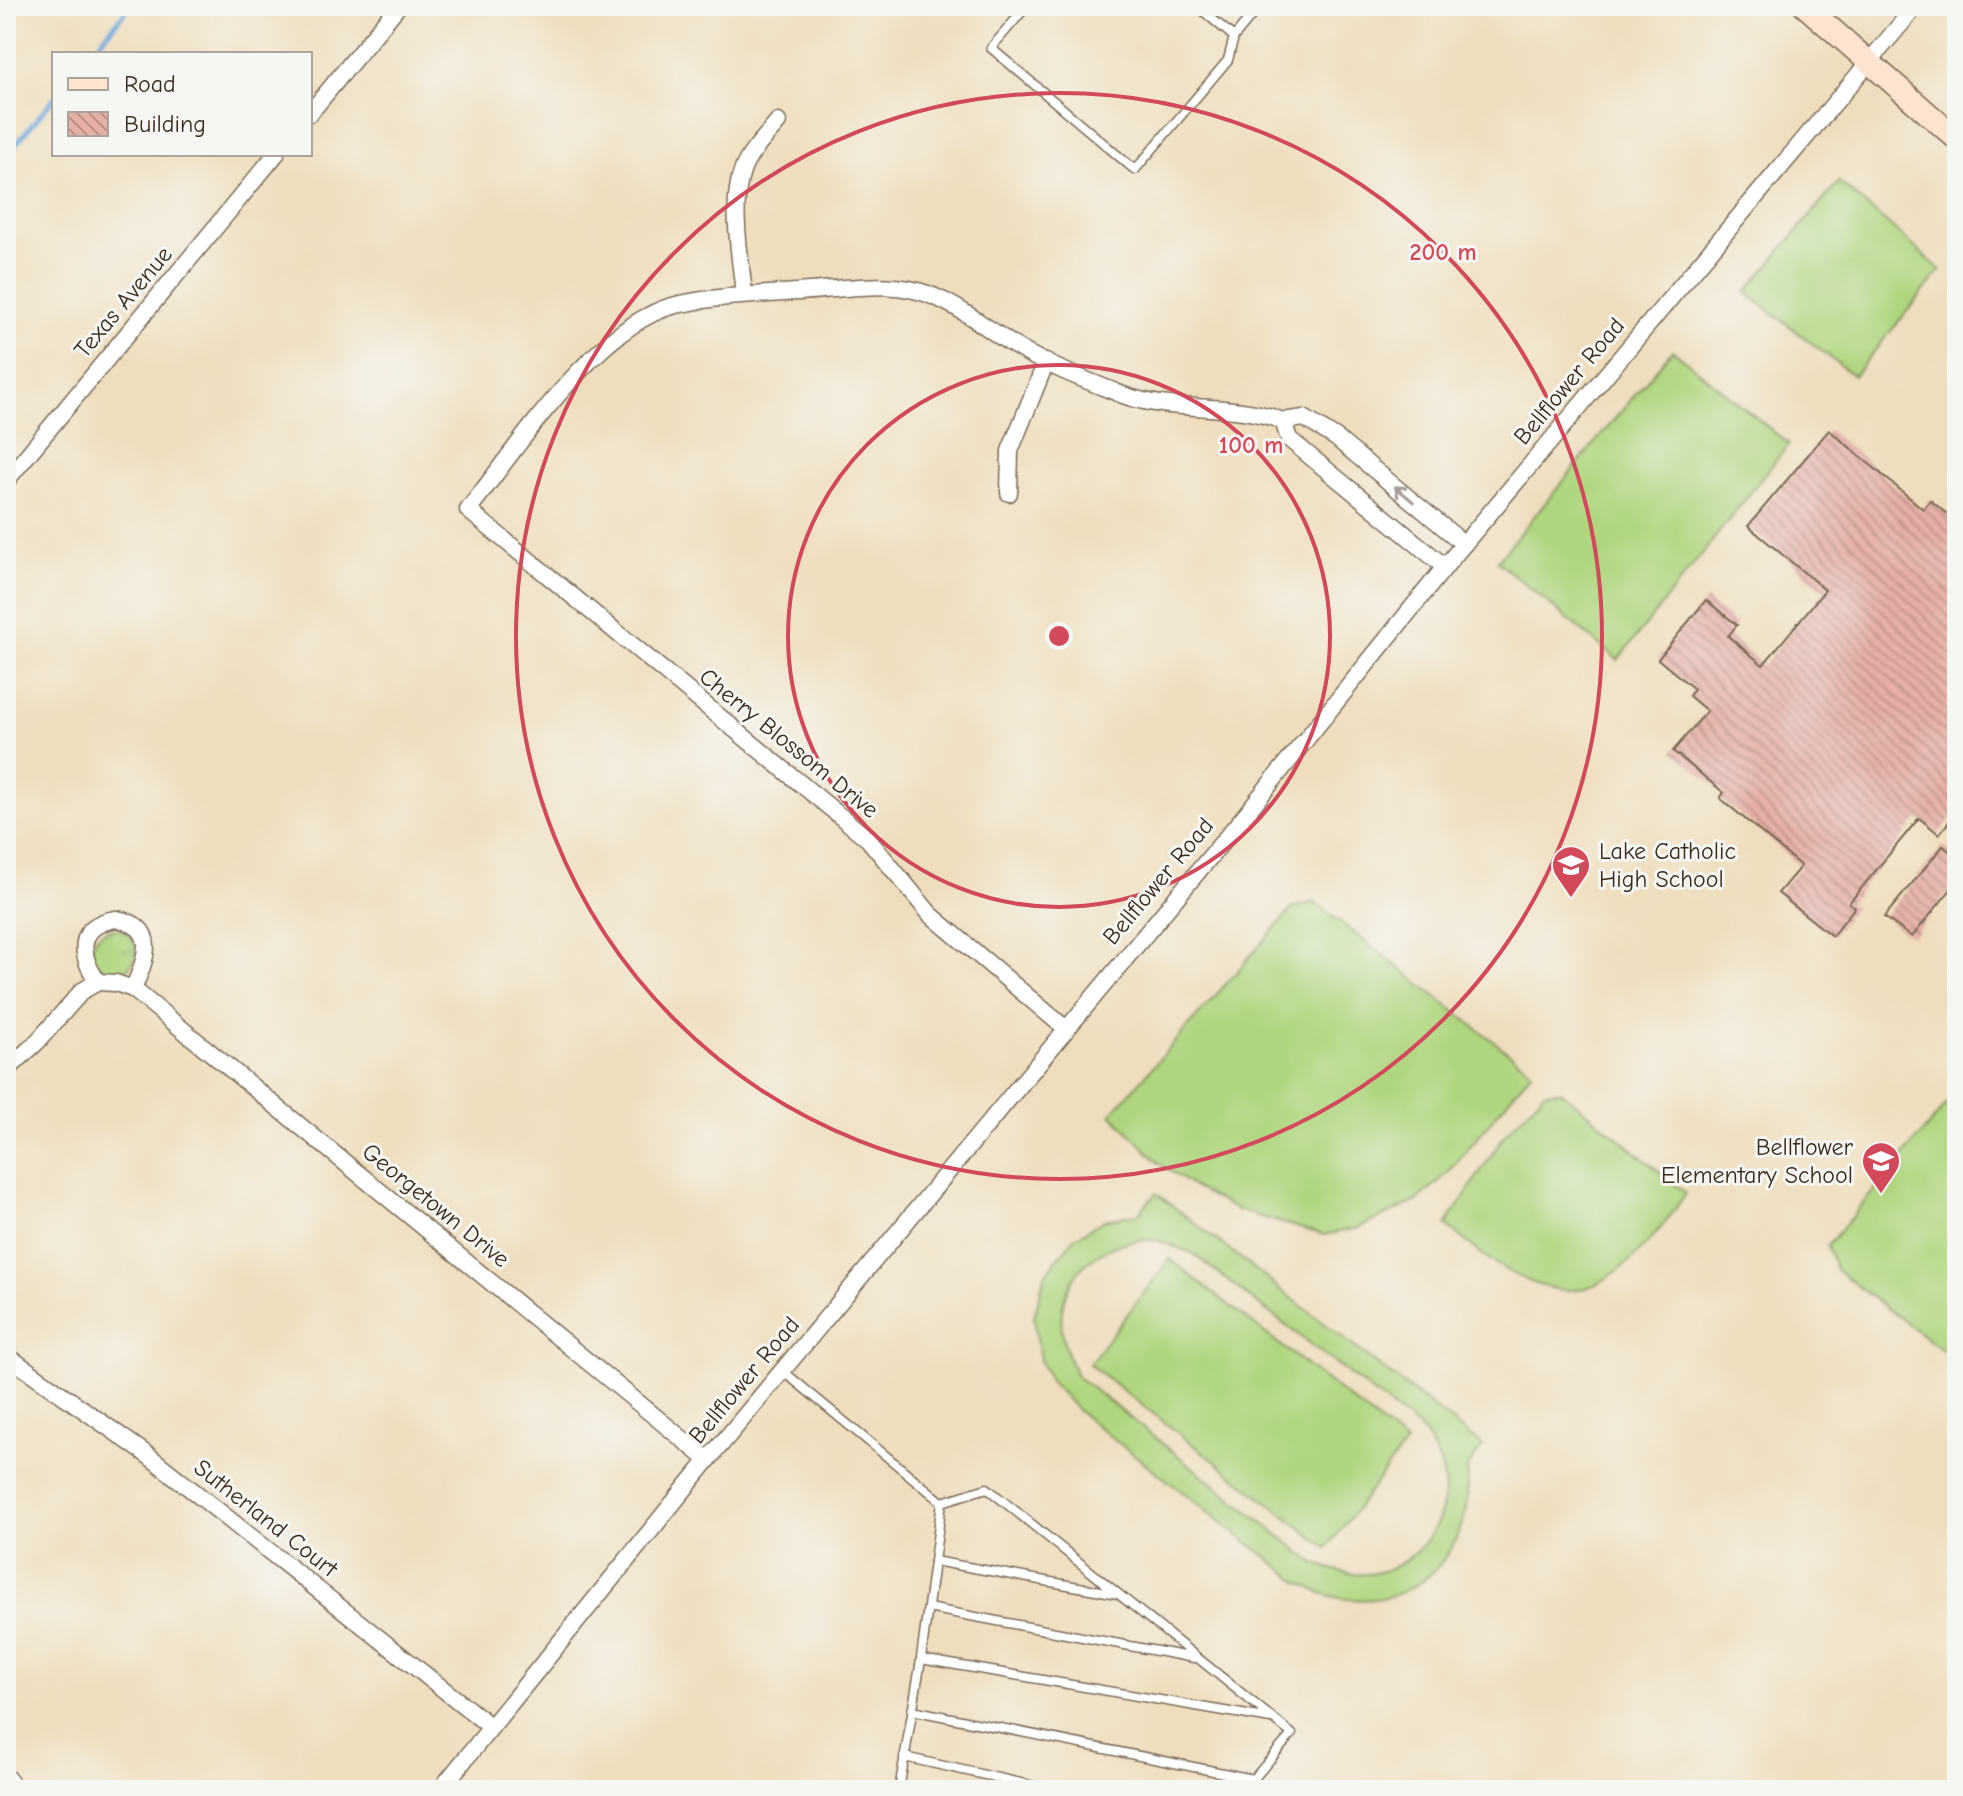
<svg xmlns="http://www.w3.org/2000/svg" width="1963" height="1796" viewBox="0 0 1963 1796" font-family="'Comic Neue',sans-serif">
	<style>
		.grass { fill: url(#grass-tufts); stroke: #75804e; stroke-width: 2 }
		.garden { fill: #afd57e; stroke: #75804e; stroke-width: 2; fill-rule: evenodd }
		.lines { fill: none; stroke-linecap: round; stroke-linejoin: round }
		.stream { stroke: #6ba4da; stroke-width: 5 }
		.building { fill: url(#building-back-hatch) }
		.lane-casing { stroke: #7a6956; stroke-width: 11 }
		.street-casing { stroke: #7a6956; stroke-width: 19 }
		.secondary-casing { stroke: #7a6956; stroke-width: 25 }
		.lane { stroke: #fff; stroke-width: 8 }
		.street { stroke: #fff; stroke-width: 16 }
		.secondary { stroke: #fde4d0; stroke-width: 22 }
		.oneway { stroke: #a79f9a }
		.ring { fill: none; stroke: #d1495b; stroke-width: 4 }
		.labels { text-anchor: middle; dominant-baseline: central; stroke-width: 6; stroke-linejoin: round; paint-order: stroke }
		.street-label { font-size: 24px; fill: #3b2a1e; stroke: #f6f6f2 }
		.poi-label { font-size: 24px; fill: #3b2a1e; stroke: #f6f6f2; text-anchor: start }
		.centre { fill: #d1495b; stroke: #f6f6f2; stroke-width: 4 }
		.ring-label { font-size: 24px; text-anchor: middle; font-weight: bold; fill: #d1495b; stroke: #f6f6f2; stroke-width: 6; stroke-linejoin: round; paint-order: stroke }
	</style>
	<defs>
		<pattern id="grass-tufts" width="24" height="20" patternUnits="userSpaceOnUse" patternTransform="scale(2)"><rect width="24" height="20" fill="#afd57e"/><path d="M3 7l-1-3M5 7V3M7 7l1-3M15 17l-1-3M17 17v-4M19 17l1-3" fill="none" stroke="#97b76c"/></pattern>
		<pattern id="building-back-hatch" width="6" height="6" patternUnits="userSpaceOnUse" patternTransform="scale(2)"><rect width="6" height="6" fill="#e6b0a7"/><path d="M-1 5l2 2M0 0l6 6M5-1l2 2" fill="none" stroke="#bc8f87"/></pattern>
	</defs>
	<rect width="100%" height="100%" fill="#f6f6f2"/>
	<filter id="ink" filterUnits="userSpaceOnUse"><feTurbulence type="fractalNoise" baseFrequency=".0125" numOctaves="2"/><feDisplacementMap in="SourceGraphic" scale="16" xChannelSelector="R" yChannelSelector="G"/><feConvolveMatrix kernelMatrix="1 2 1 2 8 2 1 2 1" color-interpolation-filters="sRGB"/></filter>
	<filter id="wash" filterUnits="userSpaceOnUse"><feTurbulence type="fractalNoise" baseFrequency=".006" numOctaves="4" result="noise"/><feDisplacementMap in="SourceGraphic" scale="32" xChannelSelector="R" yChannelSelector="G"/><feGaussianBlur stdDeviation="1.8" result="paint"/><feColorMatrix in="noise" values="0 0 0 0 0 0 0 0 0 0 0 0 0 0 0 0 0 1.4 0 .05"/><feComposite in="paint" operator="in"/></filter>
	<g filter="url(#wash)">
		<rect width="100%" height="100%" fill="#efdebe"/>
		<circle class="grass" cx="114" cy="951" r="22"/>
		<g class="garden">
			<path d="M1839,182L1941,270L1854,376L1746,292Z"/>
			<path d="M1672,350L1789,444L1618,660L1497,561Z"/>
			<path d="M1314,902L1532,1071L1448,1173L1417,1201L1358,1228L1324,1235L1237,1210L1193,1187L1159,1163L1111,1114L1293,908Z"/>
			<path d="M1561,1091L1686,1193C1665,1226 1615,1290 1571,1290C1523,1290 1480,1254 1446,1225L1505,1134L1545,1092Z"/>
			<path d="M1957,1092V1361L1836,1270L1827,1246Z"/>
			<path d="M1156,1193L1483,1446L1467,1468C1475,1541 1427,1608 1347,1599C1330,1598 1315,1590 1300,1583L1079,1412L1050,1381L1040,1360L1034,1317L1045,1275L1073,1239L1104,1220L1138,1214ZM1138,1240H1157L1192,1253L1419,1428C1428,1440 1436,1451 1441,1466C1458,1520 1411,1578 1355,1574C1340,1573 1327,1568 1313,1562L1078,1377C1042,1316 1066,1251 1138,1240Z"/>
			<path d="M1170,1259L1406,1443L1327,1548L1089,1364Z"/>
		</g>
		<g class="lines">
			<g class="stream">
				<path d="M90,54L130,6"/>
				<path d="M6,156L54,98"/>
			</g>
		</g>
		<g id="blocks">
			<g class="building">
				<path d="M1829,430L1923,509L1930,500L1947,514H1952L1957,518V812L1939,834L1919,818L1849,903L1855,907L1832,936L1778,893L1801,866L1720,798L1724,793L1673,751L1707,711L1689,696L1694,689L1658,659L1706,600L1737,625L1728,636L1763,665L1825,590L1748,526Z"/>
				<path d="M1943,846L1957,857V882L1912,937L1884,917Z"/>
			</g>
		</g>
	</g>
	<g filter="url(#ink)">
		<use href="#blocks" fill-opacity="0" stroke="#7a6956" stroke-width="2"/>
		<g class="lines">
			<g class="lane-casing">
				<g id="lane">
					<path d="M1027,6L991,48L1135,170L1228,60L1234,37"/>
					<path d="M1197,6L1234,37L1260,6"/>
					<path d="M783,1371L942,1502"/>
					<path d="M942,1502L987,1488L1292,1734L1244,1790"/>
					<path d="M934,1561L1118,1594"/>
					<path d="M928,1608L1194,1658"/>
					<path d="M921,1659L1271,1719"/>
					<path d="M912,1710L1253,1779"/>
					<path d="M904,1757L1052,1790"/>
					<path d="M899,1790L920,1666L942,1502"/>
				</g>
			</g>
			<g class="street-casing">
				<g id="street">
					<path d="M310,113L398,6"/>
					<path d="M744,295C741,260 730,205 742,172C748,153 766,137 778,122"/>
					<path d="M6,481L276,154"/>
					<path d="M1009,493L1010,451L1046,362"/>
					<path d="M1445,567L1289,439L1283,421L1304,418L1336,438L1464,544"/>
					<path d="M116,919C160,926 146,960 133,989L116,983L98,982C79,955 76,925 116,919Z"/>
					<path d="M133,989L708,1460"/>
					<path d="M1066,1029L930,914L868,839L468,510C517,448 598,323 676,305C715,296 757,295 797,292C835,290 880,281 918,291C955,301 985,328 1018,348C1050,367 1088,381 1123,395C1175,414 1232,401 1283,421"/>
					<path d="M6,1071L38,1041L82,991L98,982"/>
					<path d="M6,1355L149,1456L491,1727"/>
					<path d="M6,1777L16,1790"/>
					<path d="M440,1790L708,1460L1245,815L1453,557L1916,6"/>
				</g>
			</g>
			<g class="secondary-casing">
				<path id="secondary" d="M1805,6L1957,139"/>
			</g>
			<use href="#lane" class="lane"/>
			<use href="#street" class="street"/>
			<use href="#secondary" class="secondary"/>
		</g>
		<defs><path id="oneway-shaft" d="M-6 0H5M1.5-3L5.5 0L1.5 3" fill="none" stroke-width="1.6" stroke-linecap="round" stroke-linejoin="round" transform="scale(2)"/></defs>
		<use class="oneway" href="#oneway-shaft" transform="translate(1404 494) rotate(-140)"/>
	</g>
	<g class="ring">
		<circle cx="1059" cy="636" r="271"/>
		<circle cx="1059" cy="636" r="543"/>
	</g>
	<defs>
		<g id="school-pin" transform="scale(2)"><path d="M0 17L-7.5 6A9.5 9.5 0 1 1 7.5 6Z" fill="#d1495b" stroke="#f6f6f2"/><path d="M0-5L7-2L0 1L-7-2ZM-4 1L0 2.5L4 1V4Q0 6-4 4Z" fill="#fff"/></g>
	</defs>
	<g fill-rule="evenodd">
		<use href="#school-pin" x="1571" y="865"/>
		<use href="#school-pin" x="1881" y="1161"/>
	</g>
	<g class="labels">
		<g class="street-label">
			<text transform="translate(123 302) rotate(-50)">Texas Avenue</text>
			<text transform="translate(1569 381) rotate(-50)">Bellflower Road</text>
			<text transform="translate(789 743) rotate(39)">Cherry Blossom Drive</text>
			<text transform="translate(1158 881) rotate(-50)">Bellflower Road</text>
			<text transform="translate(436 1205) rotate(39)">Georgetown Drive</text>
			<text transform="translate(744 1380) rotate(-50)">Bellflower Road</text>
			<text transform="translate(266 1518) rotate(38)">Sutherland Court</text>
		</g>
		<g class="poi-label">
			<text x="1599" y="851">Lake Catholic<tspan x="1599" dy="28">High School</tspan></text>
			<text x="1853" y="1147" text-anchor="end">Bellflower<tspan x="1853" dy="28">Elementary School</tspan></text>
		</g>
	</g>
	<circle cx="1059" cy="636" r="12" class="centre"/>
	<g class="ring-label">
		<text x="1443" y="260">200 m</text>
		<text x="1251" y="453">100 m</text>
	</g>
	<rect width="1963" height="1796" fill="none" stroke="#f6f6f2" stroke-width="32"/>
	<rect x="52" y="52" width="260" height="104" fill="#f6f6f2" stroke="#aba49d" stroke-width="2"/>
	<rect x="68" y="78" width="40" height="12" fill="#fde4d0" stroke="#aba49d" stroke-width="2"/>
	<text x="124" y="92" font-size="24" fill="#3b2a1e">Road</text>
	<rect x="68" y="112" width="40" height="24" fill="url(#building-back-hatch)" stroke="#aba49d" stroke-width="2"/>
	<text x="124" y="132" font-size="24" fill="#3b2a1e">Building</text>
</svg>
